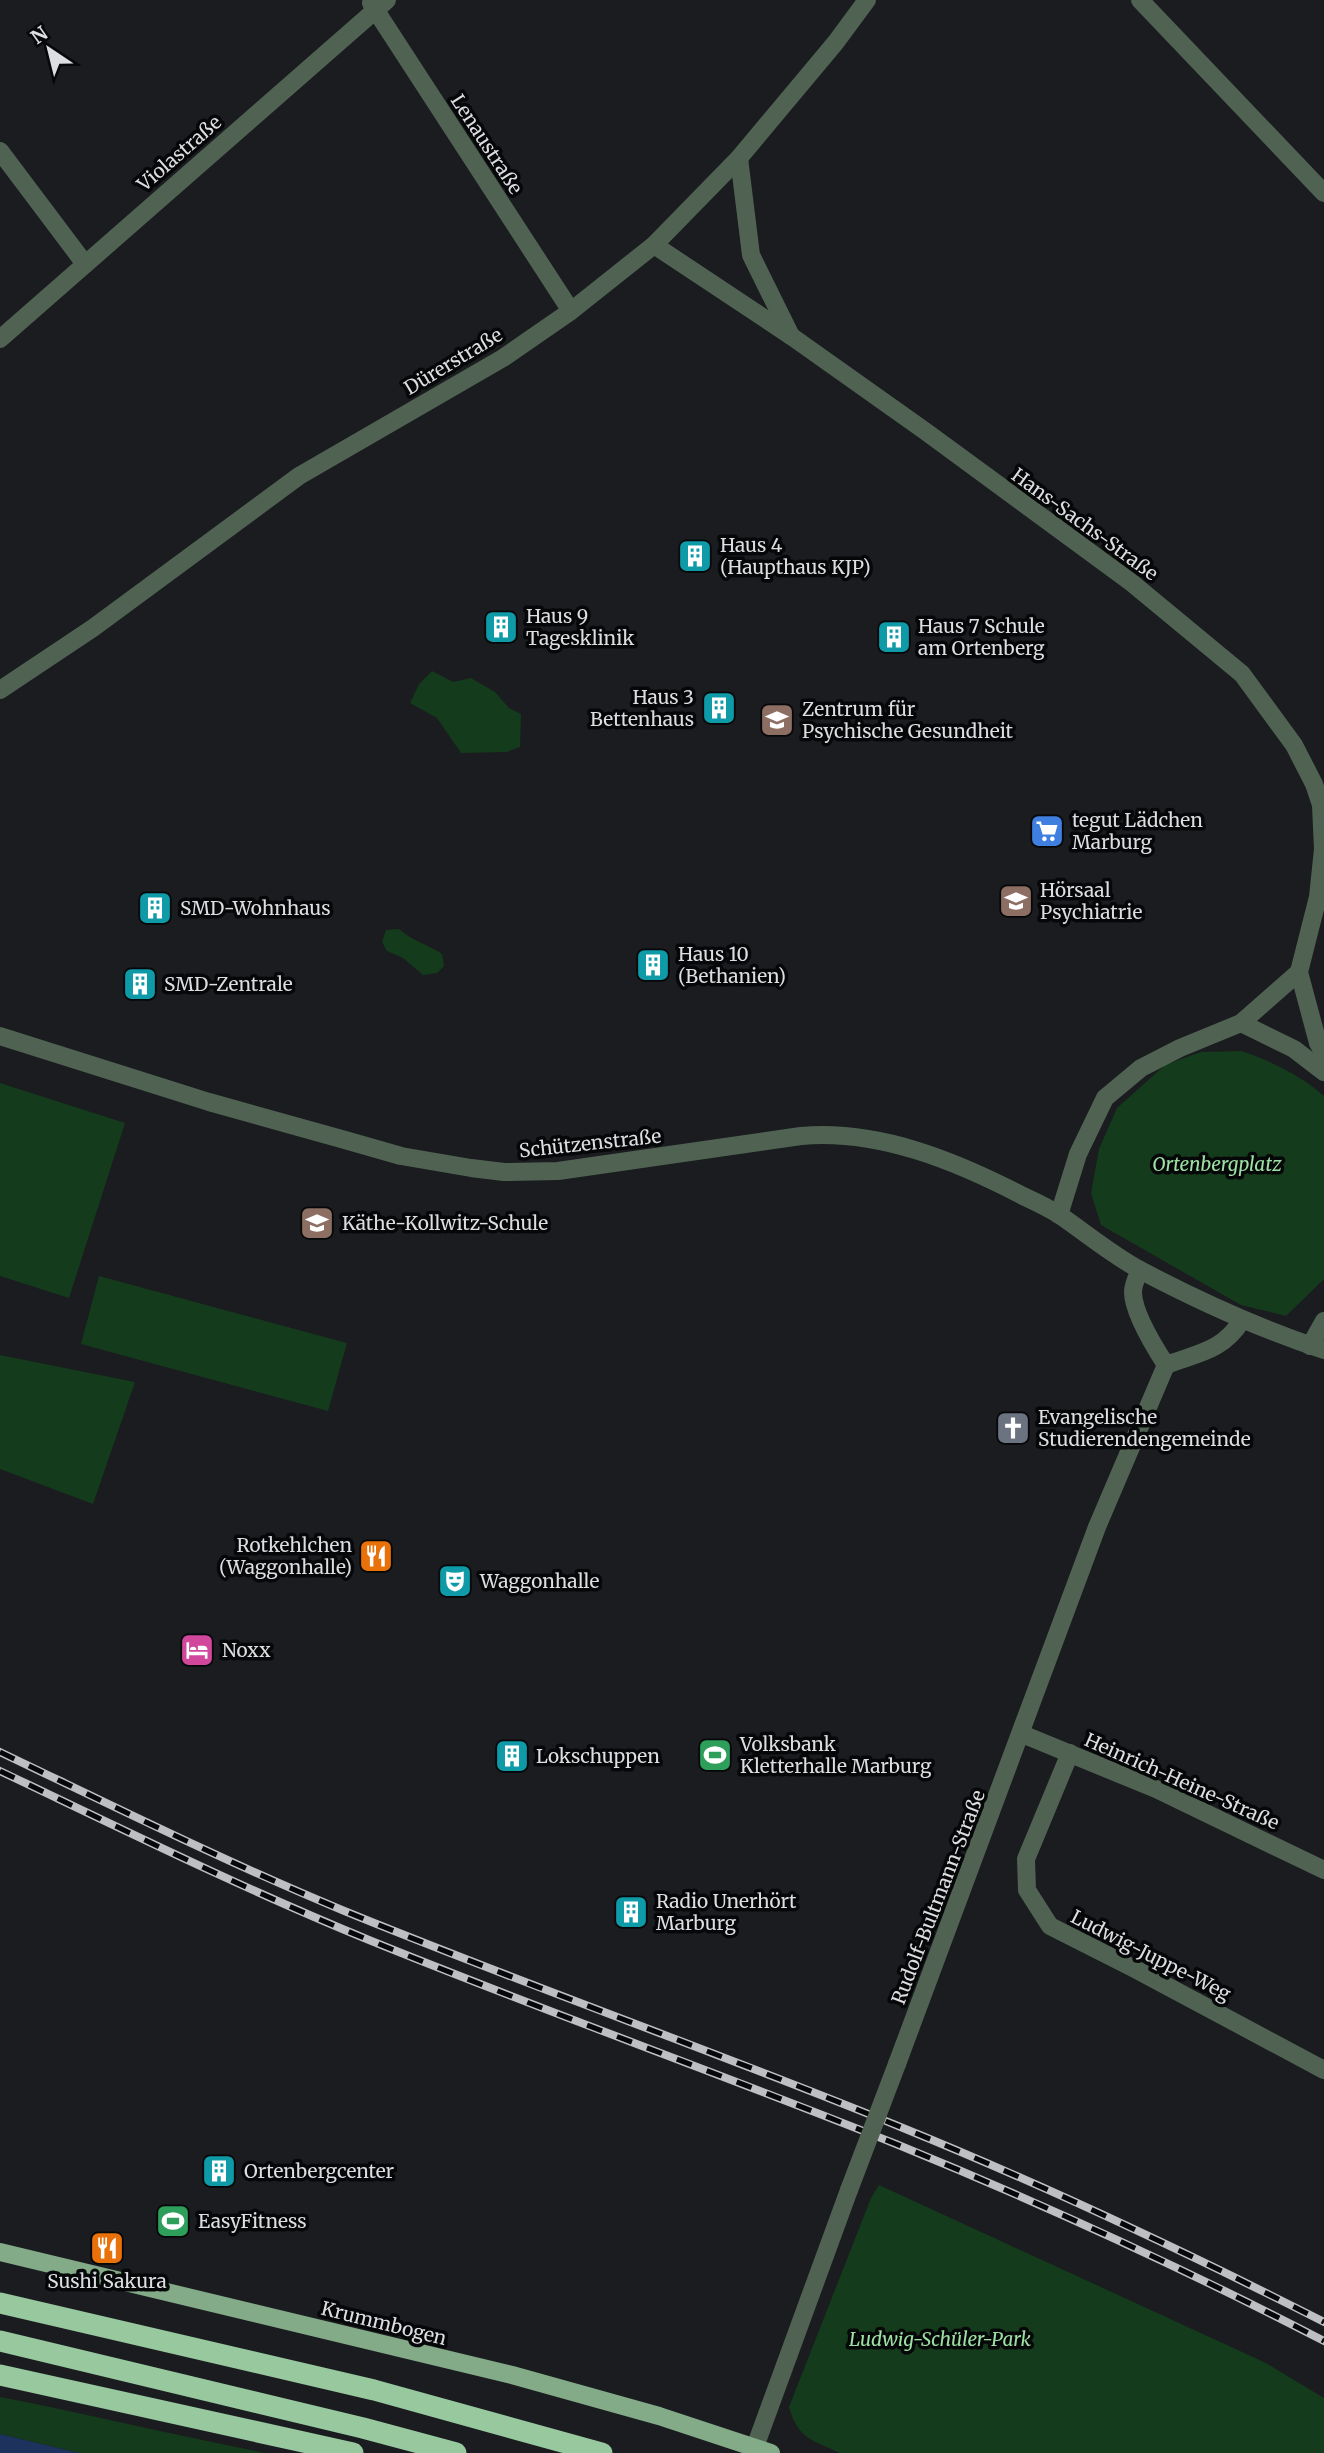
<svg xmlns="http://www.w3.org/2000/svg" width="1324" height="2453" viewBox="0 0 1324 2453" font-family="Merriweather,serif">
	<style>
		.green { fill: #143b1b }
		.water { fill: #1d325c }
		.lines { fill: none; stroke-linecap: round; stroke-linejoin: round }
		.minor { stroke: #506352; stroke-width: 18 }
		.major { stroke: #83ab88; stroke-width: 18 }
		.highway { stroke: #97c89e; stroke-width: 21 }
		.rail-casing { stroke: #bebfc2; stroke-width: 8 }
		.rail { stroke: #060708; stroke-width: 5; stroke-dasharray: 16; stroke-linecap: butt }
		.minor-bridge { stroke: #506352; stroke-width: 18 }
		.labels { text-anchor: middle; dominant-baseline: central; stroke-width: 7; stroke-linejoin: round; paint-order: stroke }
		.street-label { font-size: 19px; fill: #dddee1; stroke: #060708 }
		.poi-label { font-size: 19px; fill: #dddee1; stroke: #060708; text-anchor: start }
		.park-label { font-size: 19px; font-style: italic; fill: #9de1a4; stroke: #060708 }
	</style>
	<rect width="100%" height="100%" fill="#1a1c20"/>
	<g class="green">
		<path d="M432,671L453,682L471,678L495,692L509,708L521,714L520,747L507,752L461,753L437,718L410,703L419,684Z"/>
		<path d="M399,929C412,941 427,944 442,954L444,966L437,973L423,975L403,958L387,951L382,942L386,930Z"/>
		<path d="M1241,1051C1269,1060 1302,1076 1324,1096V1279L1286,1316L1241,1305L1101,1225L1091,1193L1099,1149L1117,1108L1165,1065L1201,1052Z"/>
		<path d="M0,1083L125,1123L69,1298L0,1276Z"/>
		<path d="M99,1276L347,1343L328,1411L81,1344Z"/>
		<path d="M0,1355L135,1382L93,1504L0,1469Z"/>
		<path d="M879,2185L1266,2363L1324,2398V2453H840C812,2440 798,2439 789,2407L871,2198Z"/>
		<path d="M0,2397C89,2414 177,2436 266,2453H79L0,2434Z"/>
	</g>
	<path class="water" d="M0,2434L79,2453H0Z"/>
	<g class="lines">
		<g class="minor">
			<path d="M1140,0L1324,193"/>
			<path d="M371,3L571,311"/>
			<path d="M0,151L85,264"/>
			<path d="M739,158L751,255L791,336"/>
			<path d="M654,245L791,336L925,431L1132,583L1242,674L1294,745L1314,784L1321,805L1323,849L1318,897L1299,972L1318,1043L1324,1054"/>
			<path d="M0,339L387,0"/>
			<path d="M0,690L93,628L299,476L503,358L571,311L654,245L739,158L836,42L867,0"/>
			<path d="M1241,1023L1294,1049L1324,1072"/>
			<path d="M0,1036L209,1102L345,1140L401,1156L471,1168L504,1172L558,1171L801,1136C878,1129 956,1161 1023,1196C1036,1202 1049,1208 1061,1216C1087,1234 1111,1254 1140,1270C1199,1301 1260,1329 1324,1350"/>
			<path d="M1059,1215L1078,1154L1105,1098L1141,1068L1180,1048L1241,1023L1299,972"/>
			<path d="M1140,1270C1137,1277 1133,1284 1133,1292C1133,1312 1155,1348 1166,1365"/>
			<path d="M1310,1346L1324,1321"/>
			<path d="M1022,1734L1156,1789L1324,1870"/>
			<path d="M1070,1753L1026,1859L1027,1890L1050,1926L1137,1970L1324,2070"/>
			<path d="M897,2064L1097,1527L1166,1365C1198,1353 1223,1351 1242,1320"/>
			<path d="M755,2447L849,2190"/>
		</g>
		<path class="major" d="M0,2252L512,2375L659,2416L771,2453"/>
		<g class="highway">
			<path d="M0,2303L374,2390L602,2453"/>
			<path d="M0,2341L363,2428L456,2453"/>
			<path d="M0,2375L353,2453"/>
		</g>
		<g class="rail-casing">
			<g id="rail">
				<path d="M0,1752C113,1806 226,1862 342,1910C528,1986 717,2052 903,2128C1046,2186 1186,2252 1324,2322"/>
				<path d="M0,1771C122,1829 244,1889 369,1940C544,2011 721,2074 896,2144C1041,2203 1185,2269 1324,2341"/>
			</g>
		</g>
		<use href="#rail" class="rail"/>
		<path class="minor-bridge" d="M849,2190L897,2064"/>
	</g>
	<defs>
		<g id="building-square" transform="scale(1.75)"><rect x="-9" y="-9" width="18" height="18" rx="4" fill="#0f9aa8" stroke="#060708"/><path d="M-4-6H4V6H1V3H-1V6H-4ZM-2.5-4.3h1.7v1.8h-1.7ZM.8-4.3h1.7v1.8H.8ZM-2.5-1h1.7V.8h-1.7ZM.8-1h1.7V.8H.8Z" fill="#fff"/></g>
		<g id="university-square" transform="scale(1.75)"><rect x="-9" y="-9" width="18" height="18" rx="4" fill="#8d6e63" stroke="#060708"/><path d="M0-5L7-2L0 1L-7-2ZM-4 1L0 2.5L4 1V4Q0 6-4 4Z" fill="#fff"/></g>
		<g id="supermarket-square" transform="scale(1.75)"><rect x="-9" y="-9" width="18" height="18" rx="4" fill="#3f7fe0" stroke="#060708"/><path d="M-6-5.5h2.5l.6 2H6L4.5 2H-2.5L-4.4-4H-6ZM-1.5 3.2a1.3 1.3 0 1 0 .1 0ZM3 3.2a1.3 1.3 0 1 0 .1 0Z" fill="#fff"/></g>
		<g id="school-square" transform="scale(1.75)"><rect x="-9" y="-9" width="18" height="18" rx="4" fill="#8d6e63" stroke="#060708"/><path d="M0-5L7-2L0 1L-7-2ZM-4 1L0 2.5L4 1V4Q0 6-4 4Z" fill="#fff"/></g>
		<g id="church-square" transform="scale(1.75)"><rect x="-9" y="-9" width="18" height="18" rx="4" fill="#6b7280" stroke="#060708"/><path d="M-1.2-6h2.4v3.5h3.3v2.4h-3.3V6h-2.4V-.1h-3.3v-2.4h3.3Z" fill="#fff"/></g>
		<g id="restaurant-square" transform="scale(1.75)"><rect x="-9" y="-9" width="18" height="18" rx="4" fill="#e8710a" stroke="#060708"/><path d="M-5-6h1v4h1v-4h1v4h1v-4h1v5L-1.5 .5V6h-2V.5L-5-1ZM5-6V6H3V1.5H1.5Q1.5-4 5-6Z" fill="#fff"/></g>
		<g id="theatre-square" transform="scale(1.75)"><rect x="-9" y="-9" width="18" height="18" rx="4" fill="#0f9aa8" stroke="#060708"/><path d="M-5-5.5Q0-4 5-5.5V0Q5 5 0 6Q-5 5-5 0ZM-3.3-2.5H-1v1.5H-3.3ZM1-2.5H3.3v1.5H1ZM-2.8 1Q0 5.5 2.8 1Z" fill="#fff"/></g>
		<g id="hotel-square" transform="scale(1.75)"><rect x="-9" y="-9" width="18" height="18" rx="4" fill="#d1479c" stroke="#060708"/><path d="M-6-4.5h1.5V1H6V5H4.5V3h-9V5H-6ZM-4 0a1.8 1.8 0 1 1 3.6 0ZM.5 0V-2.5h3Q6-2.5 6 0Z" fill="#fff"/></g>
		<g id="stadium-square" transform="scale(1.75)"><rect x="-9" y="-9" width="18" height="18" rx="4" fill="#2e9e5b" stroke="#060708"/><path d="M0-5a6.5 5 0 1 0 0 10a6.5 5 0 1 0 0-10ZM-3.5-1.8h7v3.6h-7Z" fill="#fff"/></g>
	</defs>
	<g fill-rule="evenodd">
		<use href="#building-square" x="695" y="556"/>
		<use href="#building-square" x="501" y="627"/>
		<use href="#building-square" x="894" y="637"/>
		<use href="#building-square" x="719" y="708"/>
		<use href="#university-square" x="777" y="720"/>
		<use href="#supermarket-square" x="1047" y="831"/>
		<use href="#university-square" x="1016" y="901"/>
		<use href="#building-square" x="155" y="908"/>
		<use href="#building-square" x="653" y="965"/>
		<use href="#building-square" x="140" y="984"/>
		<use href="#school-square" x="317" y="1223"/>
		<use href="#church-square" x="1013" y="1428"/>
		<use href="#restaurant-square" x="376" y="1556"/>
		<use href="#theatre-square" x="455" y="1581"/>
		<use href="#hotel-square" x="197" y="1650"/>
		<use href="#stadium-square" x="715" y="1755"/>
		<use href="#building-square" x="512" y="1756"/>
		<use href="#building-square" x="631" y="1912"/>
		<use href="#building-square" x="219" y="2171"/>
		<use href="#stadium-square" x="173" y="2221"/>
		<use href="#restaurant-square" x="107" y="2248"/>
	</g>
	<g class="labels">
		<g class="street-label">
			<text transform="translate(487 144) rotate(57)">Lenaustraße</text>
			<text transform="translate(179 153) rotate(-41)">Violastraße</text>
			<text transform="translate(453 361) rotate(-31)">Dürerstraße</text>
			<text transform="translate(1085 524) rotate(36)">Hans-Sachs-Straße</text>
			<text transform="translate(590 1143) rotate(-6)">Schützenstraße</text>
			<text transform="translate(1182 1781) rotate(24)">Heinrich-Heine-Straße</text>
			<text transform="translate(938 1897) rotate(-69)">Rudolf-Bultmann-Straße</text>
			<text transform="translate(1151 1955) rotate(27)">Ludwig-Juppe-Weg</text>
			<text transform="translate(384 2323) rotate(14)">Krummbogen</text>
		</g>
		<g class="poi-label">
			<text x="720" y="545">Haus 4<tspan x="720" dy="22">(Haupthaus KJP)</tspan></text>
			<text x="526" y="616">Haus 9<tspan x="526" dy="22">Tagesklinik</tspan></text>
			<text x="918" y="626">Haus 7 Schule<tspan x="918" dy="22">am Ortenberg</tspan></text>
			<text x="694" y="697" text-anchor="end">Haus 3<tspan x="694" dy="22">Bettenhaus</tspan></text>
			<text x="802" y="709">Zentrum für<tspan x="802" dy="22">Psychische Gesundheit</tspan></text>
			<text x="1072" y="820">tegut Lädchen<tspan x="1072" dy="22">Marburg</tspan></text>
			<text x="1040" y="890">Hörsaal<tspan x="1040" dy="22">Psychiatrie</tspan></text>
			<text x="180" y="908">SMD-Wohnhaus</text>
			<text x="678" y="954">Haus 10<tspan x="678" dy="22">(Bethanien)</tspan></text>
			<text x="164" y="984">SMD-Zentrale</text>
			<text x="342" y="1223">Käthe-Kollwitz-Schule</text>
			<text x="1038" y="1417">Evangelische<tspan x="1038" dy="22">Studierendengemeinde</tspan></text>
			<text x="352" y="1545" text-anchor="end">Rotkehlchen<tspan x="352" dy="22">(Waggonhalle)</tspan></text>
			<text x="480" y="1581">Waggonhalle</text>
			<text x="222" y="1650">Noxx</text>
			<text x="740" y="1744">Volksbank<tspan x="740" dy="22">Kletterhalle Marburg</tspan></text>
			<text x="536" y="1756">Lokschuppen</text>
			<text x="656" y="1901">Radio Unerhört<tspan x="656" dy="22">Marburg</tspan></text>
			<text x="244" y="2171">Ortenbergcenter</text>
			<text x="198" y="2221">EasyFitness</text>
			<text x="107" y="2281" text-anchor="middle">Sushi Sakura</text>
		</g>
		<g class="park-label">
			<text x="1217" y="1164">Ortenbergplatz</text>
			<text x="940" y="2339">Ludwig-Schüler-Park</text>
		</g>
	</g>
	<g transform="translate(49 49) rotate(325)" stroke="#060708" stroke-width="5" paint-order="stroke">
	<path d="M0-5L12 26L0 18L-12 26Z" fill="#dddee1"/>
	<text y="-10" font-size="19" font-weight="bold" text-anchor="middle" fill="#dddee1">N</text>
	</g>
</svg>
